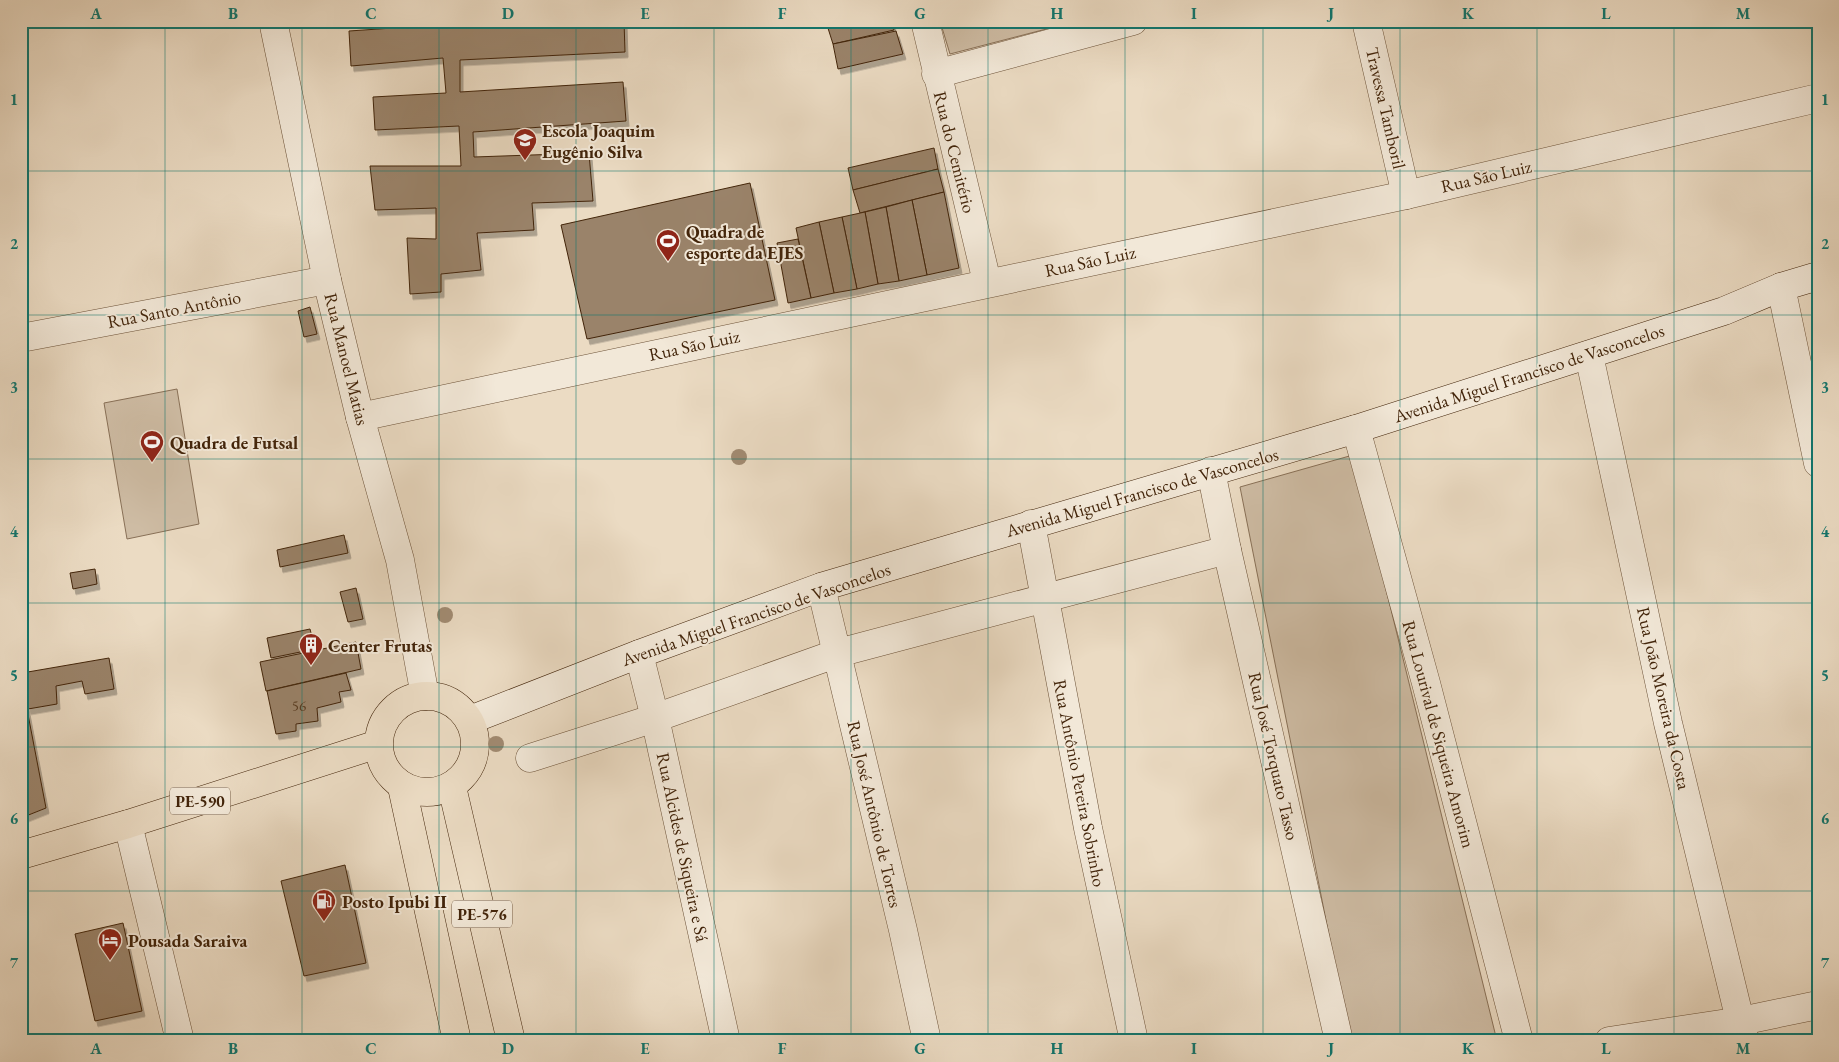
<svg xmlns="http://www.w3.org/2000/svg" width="1839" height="1062" viewBox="0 0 1839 1062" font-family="'EB Garamond',serif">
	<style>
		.green { fill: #cebca4; stroke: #887057 }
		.building { fill: #9a836a; stroke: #42240a; filter: url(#shadow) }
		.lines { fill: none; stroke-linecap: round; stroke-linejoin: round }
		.street-casing { stroke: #6c5238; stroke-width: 29 }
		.secondary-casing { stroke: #42240a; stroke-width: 29 }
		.primary-casing { stroke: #42240a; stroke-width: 29 }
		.street { stroke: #f2e8d8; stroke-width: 28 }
		.secondary { stroke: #f2e8d8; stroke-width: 28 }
		.primary { stroke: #ebdbc3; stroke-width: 28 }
		.tree { fill: #a18b72 }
		.grid { fill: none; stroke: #0f766e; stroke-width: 1; stroke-opacity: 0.55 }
		.labels { text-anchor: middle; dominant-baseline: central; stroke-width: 4; stroke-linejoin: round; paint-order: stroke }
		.number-label { font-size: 15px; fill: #583c22 }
		.shield { fill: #f2e8d8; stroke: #775f48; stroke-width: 1 }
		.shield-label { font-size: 16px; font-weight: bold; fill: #42240a }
		.street-label { font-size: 18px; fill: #42240a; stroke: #f2e8d8 }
		.poi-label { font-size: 18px; font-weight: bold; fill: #42240a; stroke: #f2e8d8; text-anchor: start }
		.neatline { fill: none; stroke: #0f766e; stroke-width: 2 }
		.grid-label { font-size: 16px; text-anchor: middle; font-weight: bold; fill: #0f766e }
	</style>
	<defs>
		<filter id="shadow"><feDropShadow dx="3" dy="5.5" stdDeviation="0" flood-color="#0004"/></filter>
	</defs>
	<rect width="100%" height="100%" fill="#ebdbc3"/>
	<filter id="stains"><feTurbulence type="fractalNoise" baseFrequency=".004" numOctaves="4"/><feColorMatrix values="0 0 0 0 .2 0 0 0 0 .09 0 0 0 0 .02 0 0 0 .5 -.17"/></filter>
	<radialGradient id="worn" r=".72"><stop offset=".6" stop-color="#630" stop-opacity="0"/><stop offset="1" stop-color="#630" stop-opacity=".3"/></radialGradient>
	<g class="green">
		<path d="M940,21H1077L950,54Z"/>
		<path d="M177,389L199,524L127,539L104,403Z"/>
		<path d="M1353,455L1497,1041H1350L1240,487Z"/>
	</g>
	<g class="building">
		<path d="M496,21H624L625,52L460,60V92L623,82L626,121L473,132L474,157L589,153L593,201L532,203L534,230L477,233L481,270L441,274V292L410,294L407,238L436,239V208L375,210L370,166H461L459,126L375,130L373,97L446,93L443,58L351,66L349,31Z"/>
		<path d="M844,21H892L894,30L833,44L827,25Z"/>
		<path d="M896,31L903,54L838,69L833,44Z"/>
		<path d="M934,148L938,169L853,190L848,168Z"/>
		<path d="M938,169L944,192L860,213L853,190Z"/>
		<path d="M750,183L775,300L587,339L561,225Z"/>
		<path d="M944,192L959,268L927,275L912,200Z"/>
		<path d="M912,200L927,275L899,281L886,207Z"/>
		<path d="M886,207L899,281L878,284L865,212Z"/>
		<path d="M865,212L878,284L857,289L842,217Z"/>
		<path d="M842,217L857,289L834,293L819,222Z"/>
		<path d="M819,222L834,293L811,298L796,228Z"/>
		<path d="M798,239L811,298L788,303L777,243Z"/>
		<path d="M310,307L317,334L304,337L298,311Z"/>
		<path d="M344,535L348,553L280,567L277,550Z"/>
		<path d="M95,569L97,584L73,589L70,573Z"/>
		<path d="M356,588L363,619L348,622L340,592Z"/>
		<path d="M310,629L315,649L271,658L267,638Z"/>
		<path d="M356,642L361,669L266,691L260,662Z"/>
		<path d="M109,658L114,689L85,694L82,681L56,686L57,704L28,709L22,673Z"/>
		<path d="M346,673L351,690L339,692L341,702L317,708L318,721L296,724V731L276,734L267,691Z"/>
		<path d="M26,704L46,808L21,818V705Z"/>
		<path d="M345,865L366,963L304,976L281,881Z"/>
		<path d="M123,923L142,1011L95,1021L75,934Z"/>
	</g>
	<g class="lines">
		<g class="street-casing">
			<g id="street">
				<path d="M273,21L327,280L360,417L400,560L425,696"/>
				<path d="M925,21L987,282"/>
				<path d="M1366,21L1406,195"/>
				<path d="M936,74L1133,21"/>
				<path d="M1781,287L1818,463"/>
				<path d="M21,338L327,280"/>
				<path d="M1589,355L1668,723L1745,1041"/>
				<path d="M360,417L1406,195L1818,98"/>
				<path d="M1356,429L1426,683L1519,1041"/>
				<path d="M1211,471L1227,550L1339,1041"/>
				<path d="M1031,524L1088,828L1134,1041"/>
				<path d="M821,587L903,930L927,1041"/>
				<path d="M639,654L655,718L726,1041"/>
				<path d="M530,758L655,718L838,653L1227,550"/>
				<path d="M128,824L180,1041"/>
				<path d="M1609,1041L1741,1021L1818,1005"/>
			</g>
		</g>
		<g class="secondary-casing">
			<path id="secondary" d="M470,720L639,654L821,587L1356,429L1724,311L1781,287L1818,276"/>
		</g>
		<g class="primary-casing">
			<g id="primary">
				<circle cx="427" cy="744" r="48"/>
				<path d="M402,787L457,1041"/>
				<path d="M452,787L511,1041"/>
				<path d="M21,855L128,824L378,744"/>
			</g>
		</g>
		<use href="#street" class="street"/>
		<use href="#secondary" class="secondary"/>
		<use href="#primary" class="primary"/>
	</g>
	<g class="tree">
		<circle cx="739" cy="457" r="8"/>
		<circle cx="445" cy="615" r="8"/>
		<circle cx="496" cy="744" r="8"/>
	</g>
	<path class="grid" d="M165,21V1041M302,21V1041M439,21V1041M576,21V1041M714,21V1041M851,21V1041M988,21V1041M1125,21V1041M1263,21V1041M1400,21V1041M1537,21V1041M1674,21V1041M21,171H1818M21,315H1818M21,459H1818M21,603H1818M21,747H1818M21,891H1818"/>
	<defs>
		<g id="school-pin" transform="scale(1.25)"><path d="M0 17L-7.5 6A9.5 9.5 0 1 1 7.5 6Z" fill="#8f2418" stroke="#f2e8d8"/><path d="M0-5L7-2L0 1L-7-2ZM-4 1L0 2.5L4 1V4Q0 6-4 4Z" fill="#fff"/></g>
		<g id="stadium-pin" transform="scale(1.25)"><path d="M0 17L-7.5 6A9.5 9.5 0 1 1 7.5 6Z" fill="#8f2418" stroke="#f2e8d8"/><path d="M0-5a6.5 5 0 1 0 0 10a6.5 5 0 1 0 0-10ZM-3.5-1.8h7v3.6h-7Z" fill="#fff"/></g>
		<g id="building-pin" transform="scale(1.25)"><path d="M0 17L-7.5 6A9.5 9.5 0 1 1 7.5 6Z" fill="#8f2418" stroke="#f2e8d8"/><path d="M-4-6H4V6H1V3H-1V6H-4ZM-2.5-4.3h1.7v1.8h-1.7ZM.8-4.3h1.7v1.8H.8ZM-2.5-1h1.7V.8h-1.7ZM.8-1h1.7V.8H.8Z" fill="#fff"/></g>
		<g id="fuel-pin" transform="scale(1.25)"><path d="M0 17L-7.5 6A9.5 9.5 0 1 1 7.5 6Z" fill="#8f2418" stroke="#f2e8d8"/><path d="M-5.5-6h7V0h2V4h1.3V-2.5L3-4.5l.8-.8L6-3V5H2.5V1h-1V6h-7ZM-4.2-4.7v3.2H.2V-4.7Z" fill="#fff"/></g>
		<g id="hotel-pin" transform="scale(1.25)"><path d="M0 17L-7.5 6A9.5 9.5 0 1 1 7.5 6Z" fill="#8f2418" stroke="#f2e8d8"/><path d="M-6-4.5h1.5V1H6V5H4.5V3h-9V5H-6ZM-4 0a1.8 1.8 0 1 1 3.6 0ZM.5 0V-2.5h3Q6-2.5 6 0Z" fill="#fff"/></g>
	</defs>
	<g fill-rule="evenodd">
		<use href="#school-pin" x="525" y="140"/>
		<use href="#stadium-pin" x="668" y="241"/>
		<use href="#stadium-pin" x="152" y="442"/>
		<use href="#building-pin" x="311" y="645"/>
		<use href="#fuel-pin" x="324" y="901"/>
		<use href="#hotel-pin" x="110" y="940"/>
	</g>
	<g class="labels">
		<g class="number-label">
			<text x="299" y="705">56</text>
		</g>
		<g class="shield">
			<rect x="170" y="787.5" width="60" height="27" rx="4"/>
			<rect x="452" y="900.5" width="60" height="27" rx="4"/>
		</g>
		<g class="shield-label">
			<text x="200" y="801">PE-590</text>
			<text x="482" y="914">PE-576</text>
		</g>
		<g class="street-label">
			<text transform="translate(1386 108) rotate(77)">Travessa Tamboril</text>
			<text transform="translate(955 152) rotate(76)">Rua do Cemitério</text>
			<text transform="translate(1486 176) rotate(-13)">Rua São Luiz</text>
			<text transform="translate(1090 261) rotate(-12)">Rua São Luiz</text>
			<text transform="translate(174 309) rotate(-11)">Rua Santo Antônio</text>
			<text transform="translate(694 345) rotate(-12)">Rua São Luiz</text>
			<text transform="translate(347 359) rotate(76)">Rua Manoel Matias</text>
			<text transform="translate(1529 373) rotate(-18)">Avenida Miguel Francisco de Vasconcelos</text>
			<text transform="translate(1142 492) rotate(-16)">Avenida Miguel Francisco de Vasconcelos</text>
			<text transform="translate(756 614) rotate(-19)">Avenida Miguel Francisco de Vasconcelos</text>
			<text transform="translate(1664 698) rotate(77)">Rua João Moreira da Costa</text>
			<text transform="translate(1439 734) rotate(75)">Rua Lourival de Siqueira Amorim</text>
			<text transform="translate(1274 756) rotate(77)">Rua José Torquato Tasso</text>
			<text transform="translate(1080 783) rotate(79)">Rua Antônio Pereira Sobrinho</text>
			<text transform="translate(875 814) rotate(77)">Rua José Antônio de Torres</text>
			<text transform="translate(683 847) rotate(78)">Rua Alcides de Siqueira e Sá</text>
		</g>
		<g class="poi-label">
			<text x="542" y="130">Escola Joaquim<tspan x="542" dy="21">Eugênio Silva</tspan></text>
			<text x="686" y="231">Quadra de<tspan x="686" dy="21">esporte da EJES</tspan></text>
			<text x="170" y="442">Quadra de Futsal</text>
			<text x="328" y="645">Center Frutas</text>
			<text x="342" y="901">Posto Ipubi II</text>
			<text x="128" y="940">Pousada Saraiva</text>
		</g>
	</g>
	<rect width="1839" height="1062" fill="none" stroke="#ebdbc3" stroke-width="55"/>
	<rect x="28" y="28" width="1784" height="1006" class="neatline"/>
	<g class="grid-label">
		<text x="96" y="19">A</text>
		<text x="233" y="19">B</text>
		<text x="371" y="19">C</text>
		<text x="508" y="19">D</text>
		<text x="645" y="19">E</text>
		<text x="782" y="19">F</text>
		<text x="920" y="19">G</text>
		<text x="1057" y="19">H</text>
		<text x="1194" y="19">I</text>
		<text x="1331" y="19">J</text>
		<text x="1468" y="19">K</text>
		<text x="1606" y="19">L</text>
		<text x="1743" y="19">M</text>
		<text x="14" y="105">1</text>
		<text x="1825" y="105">1</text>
		<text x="14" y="249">2</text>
		<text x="1825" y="249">2</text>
		<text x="14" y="393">3</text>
		<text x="1825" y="393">3</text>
		<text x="14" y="537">4</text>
		<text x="1825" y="537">4</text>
		<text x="14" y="681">5</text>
		<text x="1825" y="681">5</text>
		<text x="14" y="824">6</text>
		<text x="1825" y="824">6</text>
		<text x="14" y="968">7</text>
		<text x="1825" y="968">7</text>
		<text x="96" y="1054">A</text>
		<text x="233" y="1054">B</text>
		<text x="371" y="1054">C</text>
		<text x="508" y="1054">D</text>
		<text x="645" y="1054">E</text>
		<text x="782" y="1054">F</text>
		<text x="920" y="1054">G</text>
		<text x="1057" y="1054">H</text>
		<text x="1194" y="1054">I</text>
		<text x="1331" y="1054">J</text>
		<text x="1468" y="1054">K</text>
		<text x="1606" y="1054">L</text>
		<text x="1743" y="1054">M</text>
	</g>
	<rect width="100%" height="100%" filter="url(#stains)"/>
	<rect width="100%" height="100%" fill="url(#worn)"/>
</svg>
